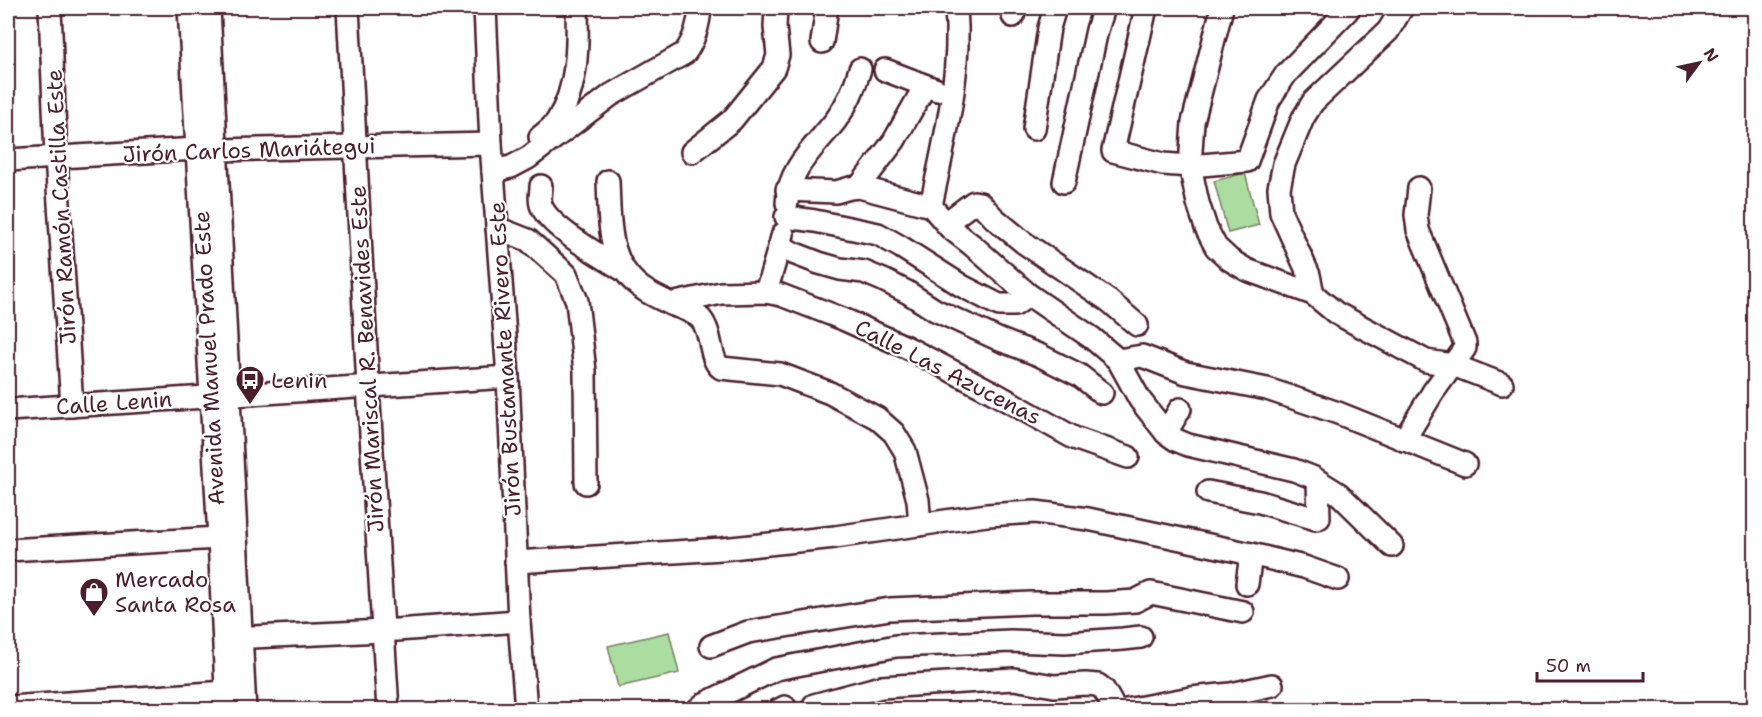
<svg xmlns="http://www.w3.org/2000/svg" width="1762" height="717" viewBox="0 0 1762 717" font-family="'Shantell Sans',sans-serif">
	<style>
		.green { fill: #aadd9f; stroke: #7a7e65; stroke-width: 1.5 }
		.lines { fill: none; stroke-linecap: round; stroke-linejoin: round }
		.minor-casing { stroke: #4a1f2b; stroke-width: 26 }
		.minor { stroke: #fff; stroke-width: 21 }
		.labels { text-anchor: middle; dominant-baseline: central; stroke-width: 4.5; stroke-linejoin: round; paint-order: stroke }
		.street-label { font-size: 22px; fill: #4a1f2b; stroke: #fff }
		.poi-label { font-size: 22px; fill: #4a1f2b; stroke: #fff; text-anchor: start }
	</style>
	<rect width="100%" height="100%" fill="#fff"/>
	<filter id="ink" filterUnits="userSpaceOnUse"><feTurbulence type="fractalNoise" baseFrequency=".0167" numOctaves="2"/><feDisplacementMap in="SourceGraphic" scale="12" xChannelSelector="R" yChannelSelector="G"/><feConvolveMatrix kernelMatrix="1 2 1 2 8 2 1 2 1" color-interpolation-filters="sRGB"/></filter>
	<g filter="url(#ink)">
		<g class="green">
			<path d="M1245,173L1259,225L1228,233L1214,181Z"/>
			<path d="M669,632L679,673L618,687L608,646Z"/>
		</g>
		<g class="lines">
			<g class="minor-casing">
				<g id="minor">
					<path d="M50,8L56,157L72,406"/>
					<path d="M189,8L219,538L227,710"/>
					<path d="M209,8L245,710"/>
					<path d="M348,8L368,386L388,710"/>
					<path d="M485,8L491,144L508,377L519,621L526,710"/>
					<path d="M1146,8L1113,151L1163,164L1190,166L1247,161L1269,100L1286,74L1347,11L1349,8"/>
					<path d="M1222,8L1193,122L1190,166L1198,203L1206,228L1216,247L1230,260L1247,270L1313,294L1336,313L1426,361L1453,365L1502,384"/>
					<path d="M1013,16L1016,8"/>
					<path d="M822,42L827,8"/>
					<path d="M885,70L937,90"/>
					<path d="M1034,129L1049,28L1055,8"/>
					<path d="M540,137C546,132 553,127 557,121C578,88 578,45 577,8"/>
					<path d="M692,152L732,120L774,68L778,55L775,27L776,8"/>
					<path d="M8,160L197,149L217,150L491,144"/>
					<path d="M493,171L511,167L528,158L611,95L685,53C695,39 699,24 700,8"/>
					<path d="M608,181C610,221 606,266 646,291C654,296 663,300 671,304L721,293L766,292L781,295L843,319L906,347L992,392L1074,438L1128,457"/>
					<path d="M1064,182L1097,30L1104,8"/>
					<path d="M541,186C541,192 539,199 541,205C549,228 602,256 623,270"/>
					<path d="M859,187L894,141L925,86"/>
					<path d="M787,190L836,192L850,188L859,187L931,206L950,228L972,245L1029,295L1092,338L1118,360L1140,400L1166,433L1176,440L1188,445L1294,470L1312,477L1339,494L1392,546"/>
					<path d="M787,203C788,168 816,146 836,120C847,105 855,87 860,69"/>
					<path d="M931,206C944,142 962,74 956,8"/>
					<path d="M786,217L815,221L878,234L901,247L962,286L999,305H1015L1029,295"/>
					<path d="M946,223L974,202L980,203L994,218L1023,242L1109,301L1137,325"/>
					<path d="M497,228L528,240L566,274L577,301L585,371L586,483"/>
					<path d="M780,245L793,253L819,263L840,269L864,272L883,280L907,292L935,310L1000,340L1039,355L1079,375L1102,393"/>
					<path d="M766,292L783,234"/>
					<path d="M1313,294L1309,275L1281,213L1279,188L1284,164L1303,118L1313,102L1388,31L1402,8"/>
					<path d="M671,304C680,308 695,312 701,319C713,334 709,360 721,368L780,374L830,393L877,418L894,433L905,451L918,500L920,525"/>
					<path d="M1118,360L1142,356L1186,373L1267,389L1338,413L1465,464"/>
					<path d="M8,410L508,377"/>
					<path d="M1166,433L1180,409"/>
					<path d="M1404,440L1433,392L1465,348V343L1418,230L1416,215L1419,188"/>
					<path d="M1208,492L1260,502L1316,519L1319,518L1318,481"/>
					<path d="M8,550L219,538"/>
					<path d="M516,562L722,549L835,537L987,515L1035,512L1088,519L1251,554L1304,567L1338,579"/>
					<path d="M1247,584L1251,554"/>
					<path d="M229,638L383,631L519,621"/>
					<path d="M711,646L748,632L890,609L1031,603H1106L1135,601L1151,593L1243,612"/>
					<path d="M814,705L881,687L1014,679L1054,686L1085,684L1098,685L1104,690L1111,702L1113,710"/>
					<path d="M10,707L226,692"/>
					<path d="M697,710L704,704L776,669L896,646L1011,641L1065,643L1123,639L1141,637"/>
					<path d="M779,710L785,707"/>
					<path d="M1126,710L1191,698L1231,694L1272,685"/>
				</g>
			</g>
			<use href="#minor" class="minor"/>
		</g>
	</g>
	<defs>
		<g id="bus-pin" transform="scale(1.5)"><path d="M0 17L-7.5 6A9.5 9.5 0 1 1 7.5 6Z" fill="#4a1f2b" stroke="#fff"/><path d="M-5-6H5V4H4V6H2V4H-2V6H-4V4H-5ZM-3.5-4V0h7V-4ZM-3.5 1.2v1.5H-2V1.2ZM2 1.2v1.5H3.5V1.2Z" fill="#fff"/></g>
		<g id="shop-pin" transform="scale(1.5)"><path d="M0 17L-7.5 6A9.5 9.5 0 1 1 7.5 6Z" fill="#4a1f2b" stroke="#fff"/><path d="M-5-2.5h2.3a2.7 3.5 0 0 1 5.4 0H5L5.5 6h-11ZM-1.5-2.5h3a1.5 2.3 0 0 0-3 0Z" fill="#fff"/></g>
	</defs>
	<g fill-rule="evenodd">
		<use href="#bus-pin" x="250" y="380"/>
		<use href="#shop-pin" x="94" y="592"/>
	</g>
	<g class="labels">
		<g class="street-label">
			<text transform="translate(249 150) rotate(-2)">Jirón Carlos Mariátegui</text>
			<text transform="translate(61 207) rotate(-93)">Jirón Ramón Castilla Este</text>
			<text transform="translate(209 358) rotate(-93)">Avenida Manuel Prado Este</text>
			<text transform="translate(367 359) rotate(-93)">Jirón Mariscal R. Benavides Este</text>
			<text transform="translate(505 359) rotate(-93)">Jirón Bustamante Rivero Este</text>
			<text transform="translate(948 372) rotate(27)">Calle Las Azucenas</text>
			<text transform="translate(114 403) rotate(-4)">Calle Lenin</text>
		</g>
		<g class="poi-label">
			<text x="271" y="380">Lenin</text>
			<text x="115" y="579">Mercado<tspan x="115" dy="25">Santa Rosa</tspan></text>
		</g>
	</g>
	<rect width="1762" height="717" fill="none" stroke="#fff" stroke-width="30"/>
	<rect x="15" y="15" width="1732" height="687" fill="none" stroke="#4a1f2b" stroke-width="2" filter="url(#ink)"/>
	<g transform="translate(1699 63) rotate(57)" stroke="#ffffff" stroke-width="4.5" paint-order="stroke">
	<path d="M0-4.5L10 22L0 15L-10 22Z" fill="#4a1f2b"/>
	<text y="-9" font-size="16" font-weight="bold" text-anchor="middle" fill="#4a1f2b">N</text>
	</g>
	<path d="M1537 672v9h106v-9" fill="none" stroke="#4a1f2b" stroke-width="3"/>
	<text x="1546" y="672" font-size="18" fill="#4a1f2b" stroke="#ffffff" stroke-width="4.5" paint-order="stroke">50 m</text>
</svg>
